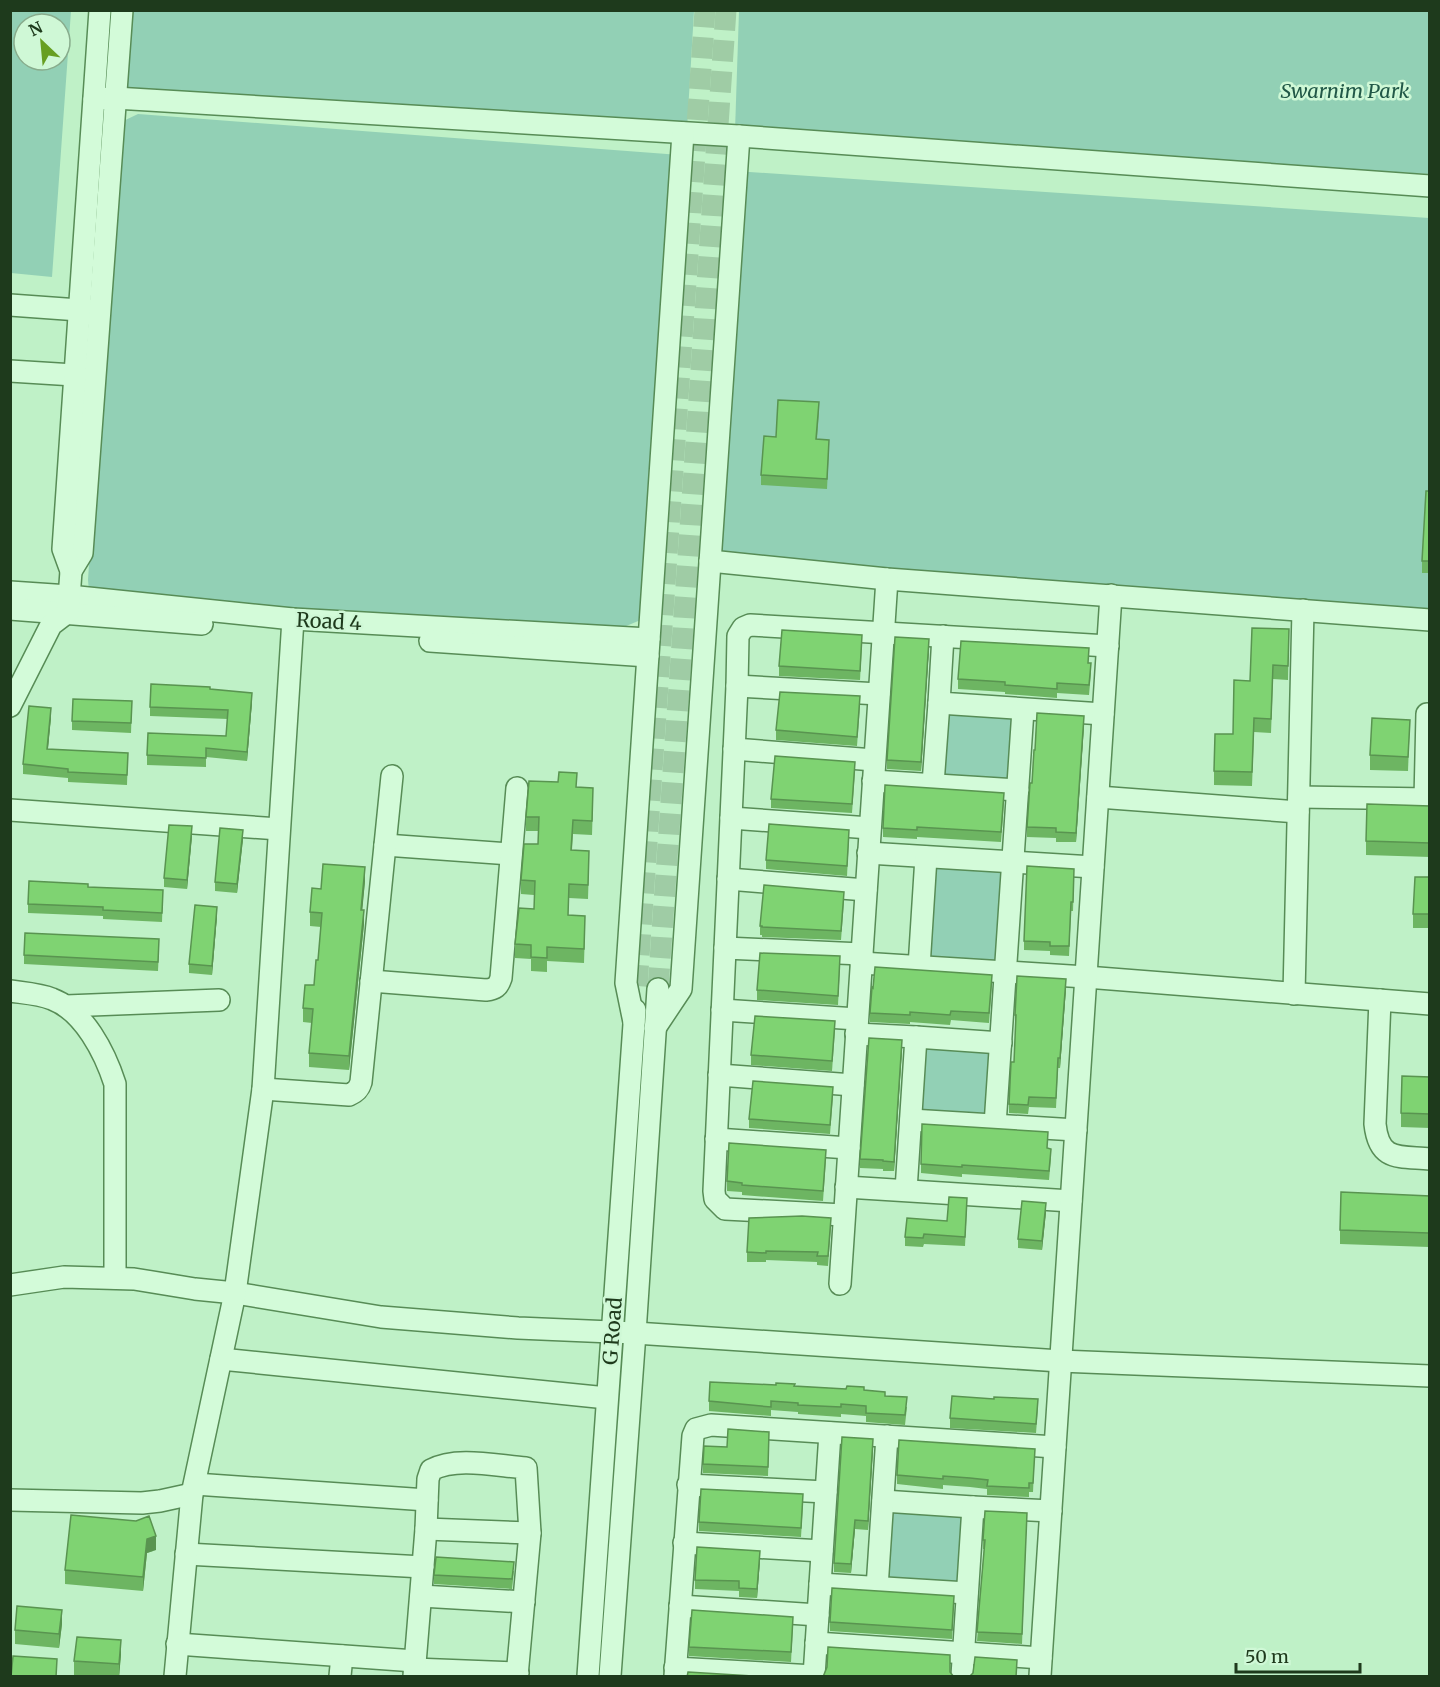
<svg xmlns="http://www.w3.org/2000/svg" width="1440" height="1687" viewBox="0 0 1440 1687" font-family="Merriweather,serif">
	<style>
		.green { fill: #92d0b5; fill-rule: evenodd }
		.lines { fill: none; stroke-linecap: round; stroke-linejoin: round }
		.minor-tunnel { stroke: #9fcca5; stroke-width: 21; stroke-dasharray: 21 10; stroke-linecap: butt }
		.minor-casing { stroke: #578c56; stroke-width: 24 }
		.minor { stroke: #d3fbd9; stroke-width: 21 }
		.wall { fill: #6db562 }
		.shaded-wall { fill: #599450 }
		.building { fill: #7fd372; stroke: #599450; stroke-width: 1.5 }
		.labels { text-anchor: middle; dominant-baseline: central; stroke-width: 5; stroke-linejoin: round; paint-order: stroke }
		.park-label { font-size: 20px; font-style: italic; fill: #215847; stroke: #cff8d6 }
		.street-label { font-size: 20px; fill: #1e3a1c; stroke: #cff8d6 }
	</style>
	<rect width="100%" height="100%" fill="#bff1c7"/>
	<g class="green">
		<path d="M10,11H71L52,277L11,273ZM24,24H60V60H24Z"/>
		<path d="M127,11H694L687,129L121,89Z"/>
		<path d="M739,11H1429V174L735,131Z"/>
		<path d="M138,114L680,155L655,614L607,634L89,591L88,580L117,124Z"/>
		<path d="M735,171L1429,218V613L704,556Z"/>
		<path d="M947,713L1020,719L1015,782L942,778Z"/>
		<path d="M933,867L1006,871L1000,963L927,958Z"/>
		<path d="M923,1043L994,1049L987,1119L916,1113Z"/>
		<path d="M892,1506L966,1511L961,1589L887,1584Z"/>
	</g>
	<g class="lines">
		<g class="minor-tunnel">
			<path d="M637,986L705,10"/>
			<path d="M658,989L726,10"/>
		</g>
		<g class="minor-casing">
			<g id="minor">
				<path d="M94,99L115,98L739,136L1430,186"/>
				<path d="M10,305L93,311"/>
				<path d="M10,371L74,375"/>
				<path d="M710,561L887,579L1430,620"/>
				<path d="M71,571L82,553L122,10"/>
				<path d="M10,592L69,596L293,619L649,639"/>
				<path d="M10,609L202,624"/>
				<path d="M943,636L939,703L1103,714"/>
				<path d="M430,641L648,656"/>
				<path d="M737,686L879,694"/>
				<path d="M10,706L51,625L68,612L71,571L63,549L100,10"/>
				<path d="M734,749L874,760"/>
				<path d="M873,781L1018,790"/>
				<path d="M933,784L939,703"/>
				<path d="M1098,797L1298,812"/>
				<path d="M1299,797L1430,799"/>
				<path d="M1425,799L1427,714"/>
				<path d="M10,810L279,829"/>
				<path d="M731,818L870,828"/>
				<path d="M385,845L511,854"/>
				<path d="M868,853L1093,867"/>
				<path d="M728,879L866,890"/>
				<path d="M725,948L862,954"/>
				<path d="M861,963L1086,977L1430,1004"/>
				<path d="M919,967L926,857"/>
				<path d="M371,981L486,990C495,989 498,987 501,978L517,788"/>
				<path d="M10,991C24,993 40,994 52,999C84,1011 105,1053 115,1084V1278"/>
				<path d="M1294,994L1303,610"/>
				<path d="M1380,1000L1375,1124C1379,1162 1399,1156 1430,1159"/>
				<path d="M66,1006L219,1000"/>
				<path d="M722,1010L857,1019"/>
				<path d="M634,1022L626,983L683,133"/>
				<path d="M655,1028L681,989L739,136"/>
				<path d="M856,1034L916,1037L906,1190"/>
				<path d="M916,1037L1001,1043"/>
				<path d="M719,1075L853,1085"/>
				<path d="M263,1089L349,1095C356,1092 359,1089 361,1082L392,776"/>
				<path d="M911,1120L1076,1130"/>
				<path d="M995,1125L1023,710"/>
				<path d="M716,1139L849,1148"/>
				<path d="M846,1187L1071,1201"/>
				<path d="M844,1215L725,1209L715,1199L714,1191L737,686L738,636L743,628L750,625L1108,646"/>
				<path d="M840,1284L887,579"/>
				<path d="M10,1285L64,1277L134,1279L195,1289L235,1293L381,1317L518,1328L635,1333L1060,1361L1430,1376"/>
				<path d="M221,1359L607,1398"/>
				<path d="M195,1484L427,1500"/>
				<path d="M688,1485L826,1492"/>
				<path d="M10,1500L142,1503L160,1501L192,1494"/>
				<path d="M883,1501L973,1507"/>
				<path d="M426,1529L530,1533"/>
				<path d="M684,1543L822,1551"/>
				<path d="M186,1554L423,1567"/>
				<path d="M820,1584L967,1593"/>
				<path d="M877,1588L887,1436"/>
				<path d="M421,1596L524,1602"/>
				<path d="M680,1606L818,1615"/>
				<path d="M816,1643L1041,1658"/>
				<path d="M177,1644L415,1661"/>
				<path d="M675,1668L814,1676"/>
				<path d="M414,1669L518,1673"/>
				<path d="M175,1676L192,1494L235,1293L263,1089L293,619"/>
				<path d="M340,1676L342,1656"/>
				<path d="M414,1676L426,1529L428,1479L431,1470C457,1456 497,1466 526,1468L530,1533L517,1676"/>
				<path d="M588,1676L635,1010"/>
				<path d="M610,1676L635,1333L658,989"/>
				<path d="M675,1676L693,1436L696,1429L711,1425L1055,1447"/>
				<path d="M814,1676L830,1433"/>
				<path d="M962,1676L973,1507L1051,1511"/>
				<path d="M1040,1676L1111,595"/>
			</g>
		</g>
		<use href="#minor" class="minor"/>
	</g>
	<g class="wall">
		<path d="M819,412L817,439L829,449L827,489L761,485V475L776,437Z"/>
		<path d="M1430,491V573H1422V561Z"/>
		<path d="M1289,629L1288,680L1273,679L1271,733L1254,732L1252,786L1214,785V771L1233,734L1250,681Z"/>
		<path d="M862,644L860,680L779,676V666Z"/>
		<path d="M929,648L921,771L887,769V760Z"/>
		<path d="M1089,663L1091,673L1089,695L1057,693V698L1005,694V692L958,689V679Z"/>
		<path d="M210,689L252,702L247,761L206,757V767L147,765V755L226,736L228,719L150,716V707Z"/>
		<path d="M132,701L131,733L72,730V721Z"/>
		<path d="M860,706L857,746L776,740V730Z"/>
		<path d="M51,717L48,749L128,753L127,785L68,782V778L23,774V764Z"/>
		<path d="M1410,720L1408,771L1370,770V755Z"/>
		<path d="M1084,725L1076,842H1056V838L1027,837V827L1035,750Z"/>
		<path d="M855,771L852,813L771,808V799Z"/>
		<path d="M577,787L593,802L592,835L573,834L572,850L589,865L588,899L569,898L568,915L585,930L584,963L547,961V972L531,971V959L515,958V944L534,909V895L521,894V880L538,844V831H526V817Z"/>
		<path d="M1004,802L1001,842L917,837V839L883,837V828Z"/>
		<path d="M1430,806V857L1366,855V841Z"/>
		<path d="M192,836L187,889L164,887V878Z"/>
		<path d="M243,839L237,893L215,891V882Z"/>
		<path d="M849,839L847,876L766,869V860Z"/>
		<path d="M1430,877V928H1413V914Z"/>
		<path d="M1074,879L1073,911H1071L1069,956L1050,955V951L1024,950V941Z"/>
		<path d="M365,881L362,910L364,924L349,1070L309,1067V1053L312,1023L303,1022V1008L314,985L318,960L321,927L310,926V912L321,889Z"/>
		<path d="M88,887L163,890L162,922L103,919V916L28,913V904Z"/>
		<path d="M844,901L841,940L762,937V935H760V926Z"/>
		<path d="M217,916L212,975L189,973V964Z"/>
		<path d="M159,949L158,971L24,964V955Z"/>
		<path d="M840,966L838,1005L757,1000V990Z"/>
		<path d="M992,984L989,1023L951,1020L950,1025L910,1022V1024L870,1022V1013Z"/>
		<path d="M1066,988L1060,1068H1058L1056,1108L1029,1107L1028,1114L1009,1113V1104L1014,1062L1016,1024H1015V1015Z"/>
		<path d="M835,1030L832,1071L751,1065V1055Z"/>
		<path d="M902,1049L894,1171H883V1169L860,1168V1159Z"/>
		<path d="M1430,1077V1128L1401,1127V1113Z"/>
		<path d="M833,1096L830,1134L749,1128V1119Z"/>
		<path d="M1051,1158L1049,1180L962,1174V1177L921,1173V1164Z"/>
		<path d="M826,1159L823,1201L742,1195V1192L727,1191V1181Z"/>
		<path d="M1430,1196L1429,1247L1340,1244V1230Z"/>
		<path d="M967,1207L965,1246L924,1244L923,1247L905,1246V1237L947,1221Z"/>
		<path d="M1046,1212L1042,1250L1018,1248V1239Z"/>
		<path d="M831,1227L828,1266L817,1265V1262L766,1260V1262H747V1252Z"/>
		<path d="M794,1386L864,1390L885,1396L907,1407L905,1425L866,1422V1416L841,1414V1417L798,1414V1412L771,1410V1416L709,1411V1401Z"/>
		<path d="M1038,1408L1036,1433L950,1428V1418Z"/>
		<path d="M769,1442L768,1476L703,1473V1464L727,1447Z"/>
		<path d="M873,1448L868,1530L855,1529L851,1573L834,1572V1563Z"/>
		<path d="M1035,1449L1033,1492H1029V1497L987,1495V1489L970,1487L943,1485V1489L897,1484V1475Z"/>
		<path d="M803,1504L801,1537L699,1531V1522Z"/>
		<path d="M1027,1513L1022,1644L977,1641L984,1549H983V1540Z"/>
		<path d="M156,1550L147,1553L143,1591L65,1584V1570Z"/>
		<path d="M760,1560L757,1598L739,1597V1591L695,1589V1580Z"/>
		<path d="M514,1571L512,1589L434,1584V1575Z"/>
		<path d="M954,1605L952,1639L830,1631V1622Z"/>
		<path d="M62,1624L59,1648L15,1644V1630Z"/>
		<path d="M793,1626L791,1662L689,1656V1647Z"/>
		<path d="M121,1654L119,1677H97L74,1675V1661Z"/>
	</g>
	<g class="shaded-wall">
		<path d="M929,639V648L921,771V762Z"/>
		<path d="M252,693V702L247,761V752Z"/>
		<path d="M51,708V717L47,758V749Z"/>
		<path d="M1084,716V725L1076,842V833Z"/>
		<path d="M192,826V836L187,889V880Z"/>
		<path d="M243,830V839L237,893V884Z"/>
		<path d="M365,867V881L361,924V910Z"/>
		<path d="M217,907V916L212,975V966Z"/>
		<path d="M364,910V924L349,1070V1056Z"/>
		<path d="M1066,979V988L1060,1068V1058Z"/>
		<path d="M902,1040V1049L894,1171V1162Z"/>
		<path d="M1046,1203V1212L1042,1250V1241Z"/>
		<path d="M873,1439V1448L868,1530V1521Z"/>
		<path d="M855,1520V1529L851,1573V1564Z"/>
		<path d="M156,1536V1550L147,1553L143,1591V1577L147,1539Z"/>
		<path d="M760,1551V1560L757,1598V1589Z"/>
		<path d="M62,1610V1624L59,1648V1634Z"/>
		<path d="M121,1640V1654L119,1677V1664Z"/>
	</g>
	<g class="building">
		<path d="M778,400L819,402L816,439L829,440L827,479L761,475L764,436L776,437Z"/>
		<path d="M1426,491H1430V561H1422Z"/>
		<path d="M1252,628L1289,629L1288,666L1273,665L1271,719L1254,718L1252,772L1214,771L1215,734H1233L1234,680L1250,681Z"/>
		<path d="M782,630L862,635L860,671L779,666Z"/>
		<path d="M895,637L929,639L921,762L887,760Z"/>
		<path d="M961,641L1089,648L1088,663H1091L1089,685L1057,683V689L1005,685V682L958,679Z"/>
		<path d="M151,684L210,687V689L252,693L247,752L206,748V758L147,755L148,733L226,736L228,710L150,707Z"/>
		<path d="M780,692L860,696L857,737L776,730Z"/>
		<path d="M73,699L132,701L131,723L72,721Z"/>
		<path d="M29,706L51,708L47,749L128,753L127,775L68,772V769L23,764Z"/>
		<path d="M1037,713L1084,716L1076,833L1056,832V828L1027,827L1030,783H1032L1034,750H1035Z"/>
		<path d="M1372,718L1410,720L1408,757L1370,755Z"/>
		<path d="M775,756L855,762L852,804L771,799Z"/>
		<path d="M559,772L577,773L576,787L593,788L592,821L573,820L571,850L589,851L588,885L569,884L568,915L585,916L584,949L547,947V958L531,957V945L515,944L519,908L534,909L535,881L521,880L524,844H538L539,817H526L529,781L558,782Z"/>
		<path d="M885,785L1004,793L1001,832L917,827V830L883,828Z"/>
		<path d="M1367,804L1430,806V843L1366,841Z"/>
		<path d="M769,824L849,830L847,866L766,860Z"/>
		<path d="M169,825L192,826L187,880L164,878Z"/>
		<path d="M220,828L243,830L237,884L215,882Z"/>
		<path d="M323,864L365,867L361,910H364L349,1056L309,1053L313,1009L303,1008L305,985H314L316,960H318L322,913L310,912L312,888L321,889Z"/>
		<path d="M1027,866L1074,869L1073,902H1071L1069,946H1050V942L1024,941Z"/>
		<path d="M1415,877H1430V914H1413Z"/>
		<path d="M29,881L88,884V887L163,890L162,913L103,910V907L28,904Z"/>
		<path d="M764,885L844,892L841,931L762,927V926H760Z"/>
		<path d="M195,905L217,907L212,966L189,964Z"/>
		<path d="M25,933L159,939L158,962L24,955Z"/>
		<path d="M760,953L840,956L838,996L757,990Z"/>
		<path d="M875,967L992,975L989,1013L951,1011L950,1015L910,1012V1015L870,1013L872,987L873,988Z"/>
		<path d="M1017,976L1066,979L1060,1058H1058L1056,1098L1029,1097L1028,1105L1009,1104L1011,1062H1014L1016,1015H1015Z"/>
		<path d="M755,1016L835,1021L832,1061L751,1055Z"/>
		<path d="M869,1038L902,1040L894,1162L883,1161V1160L860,1159Z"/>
		<path d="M1402,1076L1430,1077V1114L1401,1113Z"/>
		<path d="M753,1081L833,1087L830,1125L749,1119Z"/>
		<path d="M922,1124L1048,1132L1047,1148L1051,1149L1049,1171L962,1165V1167L921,1164Z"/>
		<path d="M729,1143L826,1150L823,1191L742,1185V1183L727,1181Z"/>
		<path d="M1341,1192L1430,1196L1429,1233L1340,1230Z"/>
		<path d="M949,1197L967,1198L965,1237L924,1234L923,1238L905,1237L907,1218L947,1221Z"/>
		<path d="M1022,1201L1046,1203L1042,1241L1018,1239Z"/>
		<path d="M802,1216L831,1218L828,1256H817L818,1252L766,1251V1253L747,1252L749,1218Z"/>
		<path d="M710,1382L776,1385V1383L795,1384L794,1386L846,1389L847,1386L864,1387V1390L885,1392V1396L907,1397L905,1415L866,1413V1406L841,1404V1407L798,1405V1403L771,1401V1407L709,1401Z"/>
		<path d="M952,1396L994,1399V1397L1038,1399L1036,1424L950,1418Z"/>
		<path d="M728,1429L769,1432L768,1467L703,1464L704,1446L727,1447Z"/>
		<path d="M842,1437L873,1439L868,1521L855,1520L851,1564L834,1563Z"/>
		<path d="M899,1440L1035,1449L1033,1483H1029V1488L987,1486L988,1480L970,1478L943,1476V1479L897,1475Z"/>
		<path d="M701,1489L803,1494L801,1528L699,1522Z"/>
		<path d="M985,1511L1027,1513L1022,1634L977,1632L985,1540H983Z"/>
		<path d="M71,1515L136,1521L149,1516L156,1536L147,1539L143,1577L65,1570Z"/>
		<path d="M697,1547L760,1551L757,1589L739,1588V1581L695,1580Z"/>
		<path d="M436,1557L514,1562L512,1579L434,1575Z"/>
		<path d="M832,1588L954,1596L952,1630L830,1622Z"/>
		<path d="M17,1606L62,1610L59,1634L15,1630Z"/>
		<path d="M692,1610L793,1617L791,1652L689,1647Z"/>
		<path d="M77,1637L121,1640L119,1664L74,1661Z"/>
		<path d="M828,1647L950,1655V1672L954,1677H823L827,1667Z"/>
		<path d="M13,1656L57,1659L56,1677H11Z"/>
		<path d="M975,1657L1017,1660L1016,1677H969L973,1673Z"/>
		<path d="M688,1672L753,1676L687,1677Z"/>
	</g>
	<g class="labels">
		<g class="park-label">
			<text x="1345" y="90">Swarnim Park</text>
		</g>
		<g class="street-label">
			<text transform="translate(329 621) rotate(3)">Road 4</text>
			<text transform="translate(612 1331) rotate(-86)">G Road</text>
		</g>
	</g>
	<rect width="1440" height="1687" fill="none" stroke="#1e3a1c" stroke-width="24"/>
	<g transform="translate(42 42) rotate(334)"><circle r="28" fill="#cff8d6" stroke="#88ac8c" stroke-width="1.5"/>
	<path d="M0-4.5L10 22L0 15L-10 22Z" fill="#679f21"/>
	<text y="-9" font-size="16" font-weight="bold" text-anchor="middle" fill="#1e3a1c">N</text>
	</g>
	<path d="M1236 1663v9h124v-9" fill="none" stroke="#1e3a1c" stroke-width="3"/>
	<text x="1245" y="1663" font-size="18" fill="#1e3a1c" stroke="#cff8d6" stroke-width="4.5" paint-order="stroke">50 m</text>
</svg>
